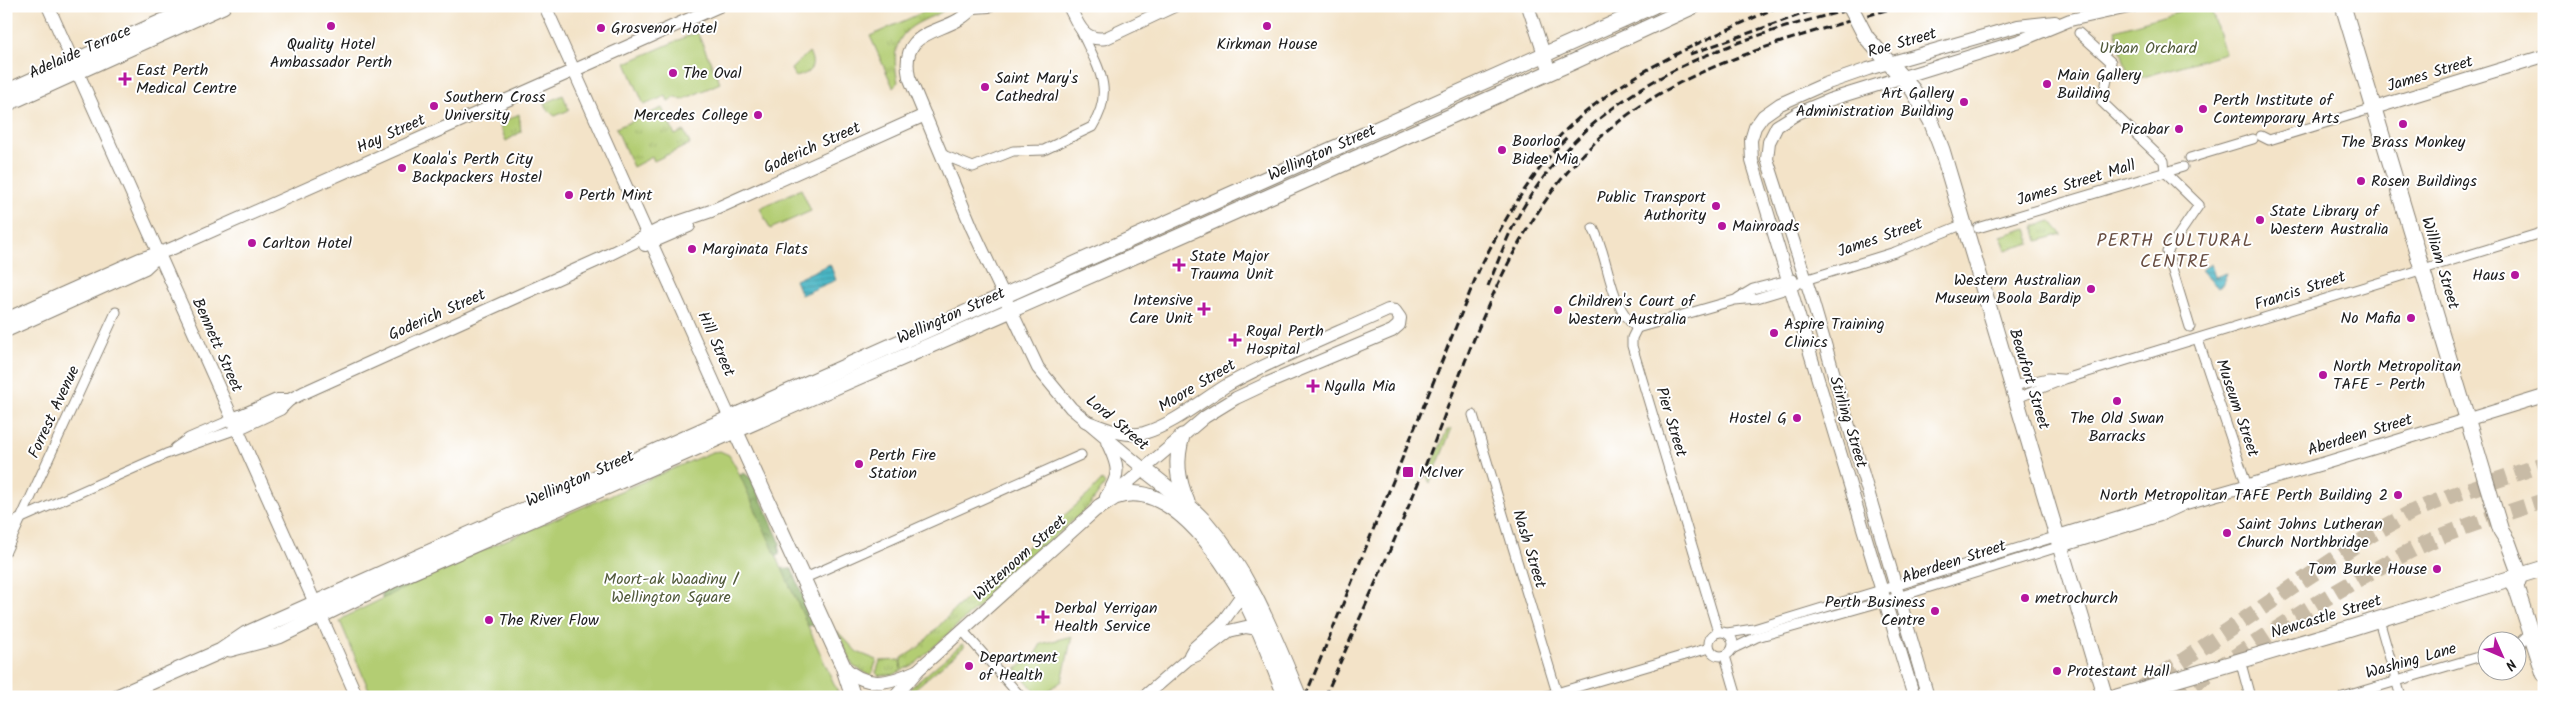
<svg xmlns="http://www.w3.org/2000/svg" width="2550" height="703" viewBox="0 0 2550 703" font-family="Kalam,sans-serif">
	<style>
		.grass { fill: url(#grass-tufts); stroke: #687448 }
		.forest { fill: url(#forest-crowns); stroke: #556640 }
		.green { fill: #b3cd73; stroke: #687448 }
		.water { fill: url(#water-rules); stroke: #336970 }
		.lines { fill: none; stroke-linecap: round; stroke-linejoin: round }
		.highway-tunnel { stroke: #c8bba6; stroke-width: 16; stroke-dasharray: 16 8; stroke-linecap: butt }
		.street-casing { stroke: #888072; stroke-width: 11 }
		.secondary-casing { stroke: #888072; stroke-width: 14 }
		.primary-casing { stroke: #888072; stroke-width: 17 }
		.street { stroke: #fff; stroke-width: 9 }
		.secondary { stroke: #fff; stroke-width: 12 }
		.primary { stroke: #fff; stroke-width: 15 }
		.rail { stroke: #1c1c1c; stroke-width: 3; stroke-dasharray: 8 4; stroke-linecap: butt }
		.primary-bridge-casing { stroke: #888072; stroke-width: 17; stroke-linecap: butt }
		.primary-bridge { stroke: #fff; stroke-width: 15 }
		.poi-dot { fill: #b5179e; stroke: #fff; stroke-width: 2 }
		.labels { text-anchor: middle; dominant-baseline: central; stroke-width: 4; stroke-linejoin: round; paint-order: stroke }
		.poi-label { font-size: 16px; fill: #1c1c1c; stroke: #fff; text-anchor: start }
		.street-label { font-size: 16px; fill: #1c1c1c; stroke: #fff }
		.park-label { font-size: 16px; fill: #515a3a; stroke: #fff }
		.neighbourhood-label { font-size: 18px; letter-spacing: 1px; fill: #684e42; stroke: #fff }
	</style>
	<defs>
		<pattern id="grass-tufts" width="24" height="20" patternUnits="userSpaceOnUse" patternTransform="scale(1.25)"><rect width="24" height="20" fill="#b3cd73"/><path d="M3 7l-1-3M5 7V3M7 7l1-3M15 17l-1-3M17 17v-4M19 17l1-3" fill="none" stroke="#99af63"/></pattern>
		<pattern id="forest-crowns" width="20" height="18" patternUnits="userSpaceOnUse" patternTransform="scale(1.25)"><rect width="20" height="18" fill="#8eb065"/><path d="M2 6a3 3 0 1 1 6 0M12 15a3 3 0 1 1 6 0" fill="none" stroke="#738e52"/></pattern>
		<pattern id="water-rules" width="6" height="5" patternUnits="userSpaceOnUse" patternTransform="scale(1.25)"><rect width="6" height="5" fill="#4ab6c5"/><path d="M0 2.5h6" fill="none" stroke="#3d939f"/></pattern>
	</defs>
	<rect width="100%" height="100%" fill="#fff"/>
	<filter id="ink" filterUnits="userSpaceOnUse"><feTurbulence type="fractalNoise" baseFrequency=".02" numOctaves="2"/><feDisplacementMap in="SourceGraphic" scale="10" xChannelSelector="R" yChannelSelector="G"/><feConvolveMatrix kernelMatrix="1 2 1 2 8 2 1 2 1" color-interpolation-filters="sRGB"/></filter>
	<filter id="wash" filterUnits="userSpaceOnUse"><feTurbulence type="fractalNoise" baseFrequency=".0096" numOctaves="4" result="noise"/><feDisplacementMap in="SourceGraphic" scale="20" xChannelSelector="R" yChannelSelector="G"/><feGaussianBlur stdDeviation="1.12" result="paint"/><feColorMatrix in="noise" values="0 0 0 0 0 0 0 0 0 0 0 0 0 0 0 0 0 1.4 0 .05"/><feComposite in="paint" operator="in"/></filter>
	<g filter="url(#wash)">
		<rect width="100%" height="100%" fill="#f3e3c8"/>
		<g class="grass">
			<path d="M937,6L944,10C938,15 929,17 922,21C894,34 892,54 898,82L893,87L870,36Z"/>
			<path d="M563,95L569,110L555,116L546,109L544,104Z"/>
			<path d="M662,108L675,135L684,131L690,144L654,161L652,157L633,167L616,128Z"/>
			<path d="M519,114L521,132L506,141L499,124Z"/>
			<path d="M2051,221L2062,234L2038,241L2034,226Z"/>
			<path d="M2027,228L2031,243L2006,250L2001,236Z"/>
			<path d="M1102,480L1105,484L1089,506L916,663L895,674L879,676L876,673L880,661L900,660L901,669L902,658L919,647L956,608L1088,495Z"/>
			<path d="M837,631L857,652L877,660L871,676L853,666Z"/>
			<path d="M962,644L965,646L905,697H900Z"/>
		</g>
		<g class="forest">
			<path d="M744,473L752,479L780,542L779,555L763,554L737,477Z"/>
			<path d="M470,550L472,556L382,602V592L402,585L407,577Z"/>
			<path d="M782,568L792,569L815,625L799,627Z"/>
		</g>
		<g class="green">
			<path d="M2197,6H2210L2225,53L2130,81L2115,30Z"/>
			<path d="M697,32L720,83L682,100L676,97L668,101L666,96L644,105L626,63Z"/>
			<path d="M809,52C817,67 810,74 795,77L791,69Z"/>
			<path d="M801,189L811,211L770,229L760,208Z"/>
			<path d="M1452,428L1430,483L1427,477L1447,430Z"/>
			<path d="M720,451L729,455L737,469L840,697H372L340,621L345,617L478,552L712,452Z"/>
			<path d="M1072,636L1062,681L1040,697L1016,669L1034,656L1041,644Z"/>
		</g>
		<g class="water">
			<path d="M830,264L836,280L801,295L795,280Z"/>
			<path d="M2211,264L2215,277L2227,273L2222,285L2217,287L2201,270Z"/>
		</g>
	</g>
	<g filter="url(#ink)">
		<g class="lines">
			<g class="highway-tunnel">
				<path d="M2142,688L2369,536L2412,512L2450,496L2544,464"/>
				<path d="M2175,697C2252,645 2329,592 2412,550C2453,529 2499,515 2544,501"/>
			</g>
			<g class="street-casing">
				<g id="street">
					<path d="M2079,33L2111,62L2102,102L2164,161L2165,172L2199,205L2167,252L2190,327"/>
					<path d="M2261,136L2269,140L2374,108"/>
					<path d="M943,155L973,167L1013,151L1044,150L1092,127C1116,90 1097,66 1081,31"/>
					<path d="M2190,158L2253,139"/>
					<path d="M1593,228C1610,259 1608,306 1637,328"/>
					<path d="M1978,228L2183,167"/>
					<path d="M1738,298L1753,289L1793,279"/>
					<path d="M1637,328L1735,300L1757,298L1790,288L1805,280L1895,252L1964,224"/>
					<path d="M1637,328L1632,338V346L1718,632"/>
					<path d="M2198,340L2247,486"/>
					<path d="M2013,386L2048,378L2062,379"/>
					<path d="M2017,398L2065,379L2544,232"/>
					<path d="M1473,415L1557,693"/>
					<path d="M175,448L189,438L233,419"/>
					<path d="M6,525L166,454L237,429"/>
					<path d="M6,551L116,312"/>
					<path d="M803,579L1081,455"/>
					<path d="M2379,620L2401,697"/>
					<path d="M963,631L1021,697"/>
					<circle cx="1721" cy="644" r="12"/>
					<path d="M1727,633L1754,629L2058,536"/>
					<path d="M2518,645L2531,633"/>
					<path d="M1732,649L1757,637L1898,597L2061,546"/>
					<path d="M1725,656L1737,697"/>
					<path d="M2240,660L2250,697"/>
					<path d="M1543,697L1709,648"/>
					<path d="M2343,697L2488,654"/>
				</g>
			</g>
			<g class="secondary-casing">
				<g id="secondary">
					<path d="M48,6L357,697"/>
					<path d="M545,6L733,425"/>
					<path d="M974,6C952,37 898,23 909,77L972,228L1038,368L1071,408L1145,470"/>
					<path d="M1069,6C1078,24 1083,42 1106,38L1174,6"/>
					<path d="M1528,6L1550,72"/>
					<path d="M974,7L989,6"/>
					<path d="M2374,108L2544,56"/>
					<path d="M645,245L689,226"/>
					<path d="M6,319L140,259L171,249L719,6"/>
					<path d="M6,331L145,268L159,255"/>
					<path d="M233,419L277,400H289L303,393L598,260L664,227L711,211L925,115"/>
					<path d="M237,429L280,409L289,400"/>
					<path d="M1106,497C1121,474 1119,467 1107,442"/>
					<path d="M2058,536L2158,505L2176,504"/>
					<path d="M2061,546L2160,515L2186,503L2322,464L2544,396"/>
					<path d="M1190,655L1194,648L1221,624L1242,595"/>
					<path d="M843,666C866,689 888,684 916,671"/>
					<path d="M895,697L918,670L1099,507L1205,417L1236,398L1268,383L1392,331L1399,325L1400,318L1395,311L1388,310C1336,334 1280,356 1229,384C1202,400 1175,424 1144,433C1124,438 1103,427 1085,421"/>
					<path d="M1144,697L1188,659L1199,654L1229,631L1246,627L1258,629"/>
					<path d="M1914,697L1752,161L1751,140L1755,127L1763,116L1780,104L1825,84L1868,69L2018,26L2055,22"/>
					<path d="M1928,697L1811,296L1767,159L1769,142L1777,126L1798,113L1829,100L2019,41L2070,20L2133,6"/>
				</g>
			</g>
			<g class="primary-casing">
				<g id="primary">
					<path d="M2343,6L2501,531L2508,542L2520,575L2516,587"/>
					<path d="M1866,37L1913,90L1931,121L1942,150L2105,697"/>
					<path d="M6,92L197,6"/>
					<path d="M6,104L223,6"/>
					<path d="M735,430L843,666L853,697"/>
					<path d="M1182,436C1175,461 1177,478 1187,502"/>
					<path d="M1145,470C1166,486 1187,503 1205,522C1250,573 1273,635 1299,697"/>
					<path d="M1099,507C1104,504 1110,500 1115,497C1172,475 1231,569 1251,612C1264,639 1274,668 1286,697"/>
					<path d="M2511,580L2516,587L2544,674"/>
					<path d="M230,649L279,636L391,581L1144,252L1573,62L1694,6"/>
					<path d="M117,697L221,651L246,634L1653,6"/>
					<path d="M2117,697L2341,631L2544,568"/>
				</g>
			</g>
			<use href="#street" class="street"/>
			<use href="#secondary" class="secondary"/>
			<use href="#primary" class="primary"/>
			<g class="rail">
				<path d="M1690,54L1825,6"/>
				<path d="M1557,139C1618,74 1700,43 1779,6"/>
				<path d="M1488,286C1498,262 1507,236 1520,213C1596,82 1725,40 1864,6"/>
				<path d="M1305,697L1479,270C1503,221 1530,175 1568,136"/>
				<path d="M1325,697C1357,623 1391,551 1421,476C1474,345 1513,194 1636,109C1708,58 1815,32 1899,6"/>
			</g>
			<g class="primary-bridge-casing">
				<path id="primary-bridge" d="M1850,6L1866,37"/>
			</g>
			<use href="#primary-bridge" class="primary-bridge"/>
		</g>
	</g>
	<g class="poi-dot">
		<circle cx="331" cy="26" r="5"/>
		<circle cx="1267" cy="26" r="5"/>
		<circle cx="601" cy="28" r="5"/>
		<circle cx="673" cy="73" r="5"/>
		<path d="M122.5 71.5h5v5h5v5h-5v5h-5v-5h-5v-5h5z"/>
		<circle cx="2047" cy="84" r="5"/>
		<circle cx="985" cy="87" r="5"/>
		<circle cx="1964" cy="102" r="5"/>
		<circle cx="434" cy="106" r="5"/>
		<circle cx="2203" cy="109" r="5"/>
		<circle cx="758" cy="115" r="5"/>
		<circle cx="2403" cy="124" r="5"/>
		<circle cx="2179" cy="129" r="5"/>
		<circle cx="1502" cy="150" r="5"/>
		<circle cx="402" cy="168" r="5"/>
		<circle cx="2361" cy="181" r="5"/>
		<circle cx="569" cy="195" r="5"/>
		<circle cx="1716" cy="206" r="5"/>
		<circle cx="2260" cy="220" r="5"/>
		<circle cx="1722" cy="226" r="5"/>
		<circle cx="252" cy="243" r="5"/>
		<circle cx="692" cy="249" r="5"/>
		<path d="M1176.5 257.5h5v5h5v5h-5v5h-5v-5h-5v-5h5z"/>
		<circle cx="2515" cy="275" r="5"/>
		<circle cx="2091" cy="289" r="5"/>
		<path d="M1201.5 301.5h5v5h5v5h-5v5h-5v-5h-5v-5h5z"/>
		<circle cx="1558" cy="310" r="5"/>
		<circle cx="2411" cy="318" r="5"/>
		<circle cx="1774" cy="333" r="5"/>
		<path d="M1232.5 332.5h5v5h5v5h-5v5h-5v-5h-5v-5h5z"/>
		<circle cx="2323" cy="375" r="5"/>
		<path d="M1310.5 378.5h5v5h5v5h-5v5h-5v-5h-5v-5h5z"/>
		<circle cx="2117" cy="401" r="5"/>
		<circle cx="1797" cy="418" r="5"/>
		<circle cx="859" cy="464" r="5"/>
		<rect x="1402" y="466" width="12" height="12" rx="2.5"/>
		<circle cx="2398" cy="495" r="5"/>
		<circle cx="2227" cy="533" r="5"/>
		<circle cx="2437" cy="569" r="5"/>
		<circle cx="2025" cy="598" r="5"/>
		<circle cx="1935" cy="611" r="5"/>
		<path d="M1040.5 609.5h5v5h5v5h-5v5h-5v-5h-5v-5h5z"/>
		<circle cx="489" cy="620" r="5"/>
		<circle cx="969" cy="666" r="5"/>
		<circle cx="2057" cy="671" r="5"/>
	</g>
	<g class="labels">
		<g class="poi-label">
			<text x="611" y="28">Grosvenor Hotel</text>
			<text x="331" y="44" text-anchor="middle">Quality Hotel<tspan x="331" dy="18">Ambassador Perth</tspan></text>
			<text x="1267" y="44" text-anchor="middle">Kirkman House</text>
			<text x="136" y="70">East Perth<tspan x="136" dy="18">Medical Centre</tspan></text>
			<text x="683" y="73">The Oval</text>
			<text x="2057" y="75">Main Gallery<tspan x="2057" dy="18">Building</tspan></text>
			<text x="995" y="78">Saint Mary's<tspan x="995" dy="18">Cathedral</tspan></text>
			<text x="1954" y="93" text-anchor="end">Art Gallery<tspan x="1954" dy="18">Administration Building</tspan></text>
			<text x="444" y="97">Southern Cross<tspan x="444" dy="18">University</tspan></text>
			<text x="2213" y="100">Perth Institute of<tspan x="2213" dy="18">Contemporary Arts</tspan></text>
			<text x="748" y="115" text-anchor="end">Mercedes College</text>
			<text x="2169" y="129" text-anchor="end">Picabar</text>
			<text x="1512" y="141">Boorloo<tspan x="1512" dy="18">Bidee Mia</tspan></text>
			<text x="2403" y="142" text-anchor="middle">The Brass Monkey</text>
			<text x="412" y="159">Koala's Perth City<tspan x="412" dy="18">Backpackers Hostel</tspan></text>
			<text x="2371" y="181">Rosen Buildings</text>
			<text x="579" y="195">Perth Mint</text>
			<text x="1706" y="197" text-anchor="end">Public Transport<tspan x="1706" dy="18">Authority</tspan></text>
			<text x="2270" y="211">State Library of<tspan x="2270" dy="18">Western Australia</tspan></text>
			<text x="1732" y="226">Mainroads</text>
			<text x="262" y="243">Carlton Hotel</text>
			<text x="702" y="249">Marginata Flats</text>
			<text x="1190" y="256">State Major<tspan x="1190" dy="18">Trauma Unit</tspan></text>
			<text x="2505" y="275" text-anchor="end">Haus</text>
			<text x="2081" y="280" text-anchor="end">Western Australian<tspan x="2081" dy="18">Museum Boola Bardip</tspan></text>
			<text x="1193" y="300" text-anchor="end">Intensive<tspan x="1193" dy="18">Care Unit</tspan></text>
			<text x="1568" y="301">Children's Court of<tspan x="1568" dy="18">Western Australia</tspan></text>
			<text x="2401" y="318" text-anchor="end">No Mafia</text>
			<text x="1784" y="324">Aspire Training<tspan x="1784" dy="18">Clinics</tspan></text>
			<text x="1246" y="331">Royal Perth<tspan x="1246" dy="18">Hospital</tspan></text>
			<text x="2333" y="366">North Metropolitan<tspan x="2333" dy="18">TAFE - Perth</tspan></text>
			<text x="1324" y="386">Ngulla Mia</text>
			<text x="1787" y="418" text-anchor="end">Hostel G</text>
			<text x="2117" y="418" text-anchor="middle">The Old Swan<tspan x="2117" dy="18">Barracks</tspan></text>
			<text x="869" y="455">Perth Fire<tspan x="869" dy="18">Station</tspan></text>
			<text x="1419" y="472">McIver</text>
			<text x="2388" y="495" text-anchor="end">North Metropolitan TAFE Perth Building 2</text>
			<text x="2237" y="524">Saint Johns Lutheran<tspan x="2237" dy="18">Church Northbridge</tspan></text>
			<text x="2427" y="569" text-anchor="end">Tom Burke House</text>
			<text x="2035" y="598">metrochurch</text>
			<text x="1925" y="602" text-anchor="end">Perth Business<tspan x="1925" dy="18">Centre</tspan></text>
			<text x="1054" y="608">Derbal Yerrigan<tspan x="1054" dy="18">Health Service</tspan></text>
			<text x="499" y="620">The River Flow</text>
			<text x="979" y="657">Department<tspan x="979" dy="18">of Health</tspan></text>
			<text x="2067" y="671">Protestant Hall</text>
		</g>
		<g class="street-label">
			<text transform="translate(1902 43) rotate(-16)">Roe Street</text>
			<text transform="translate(80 52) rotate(-24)">Adelaide Terrace</text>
			<text transform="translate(2430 74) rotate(-17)">James Street</text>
			<text transform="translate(391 134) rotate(-24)">Hay Street</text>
			<text transform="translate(812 148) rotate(-24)">Goderich Street</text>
			<text transform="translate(1322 153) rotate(-24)">Wellington Street</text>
			<text transform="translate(2076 183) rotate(-17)">James Street Mall</text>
			<text transform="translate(1880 238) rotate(-19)">James Street</text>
			<text transform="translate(2440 263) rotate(73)">William Street</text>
			<text transform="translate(2300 291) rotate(-18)">Francis Street</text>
			<text transform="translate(437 315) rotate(-24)">Goderich Street</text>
			<text transform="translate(951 316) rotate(-24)">Wellington Street</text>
			<text transform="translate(716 344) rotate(66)">Hill Street</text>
			<text transform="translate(217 345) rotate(66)">Bennett Street</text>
			<text transform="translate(2029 379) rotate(73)">Beaufort Street</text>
			<text transform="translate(1197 386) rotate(-31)">Moore Street</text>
			<text transform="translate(2237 408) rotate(71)">Museum Street</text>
			<text transform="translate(54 412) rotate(-65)">Forrest Avenue</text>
			<text transform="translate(1671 422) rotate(73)">Pier Street</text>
			<text transform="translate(1848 422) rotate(73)">Stirling Street</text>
			<text transform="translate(1117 423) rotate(40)">Lord Street</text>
			<text transform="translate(2360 435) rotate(-17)">Aberdeen Street</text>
			<text transform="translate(580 479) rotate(-24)">Wellington Street</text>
			<text transform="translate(1529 549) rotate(73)">Nash Street</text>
			<text transform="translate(1020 558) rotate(-42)">Wittenoom Street</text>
			<text transform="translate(1954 562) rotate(-18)">Aberdeen Street</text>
			<text transform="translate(2326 617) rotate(-17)">Newcastle Street</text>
			<text transform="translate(2411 661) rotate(-16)">Washing Lane</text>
		</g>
		<g class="park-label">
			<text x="2148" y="48">Urban Orchard</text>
			<text x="671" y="579">Moort-ak Waadiny /<tspan x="671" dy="18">Wellington Square</tspan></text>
		</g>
		<g class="neighbourhood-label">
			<text x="2175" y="241">PERTH CULTURAL<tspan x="2175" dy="21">CENTRE</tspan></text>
		</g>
	</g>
	<rect width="2550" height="703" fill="none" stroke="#fff" stroke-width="25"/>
	<g transform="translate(2502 656) rotate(135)"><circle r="24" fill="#ffffff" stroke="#a4a4a4"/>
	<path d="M0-4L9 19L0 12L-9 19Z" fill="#b5179e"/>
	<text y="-8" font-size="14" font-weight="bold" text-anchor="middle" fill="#1c1c1c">N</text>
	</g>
</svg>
